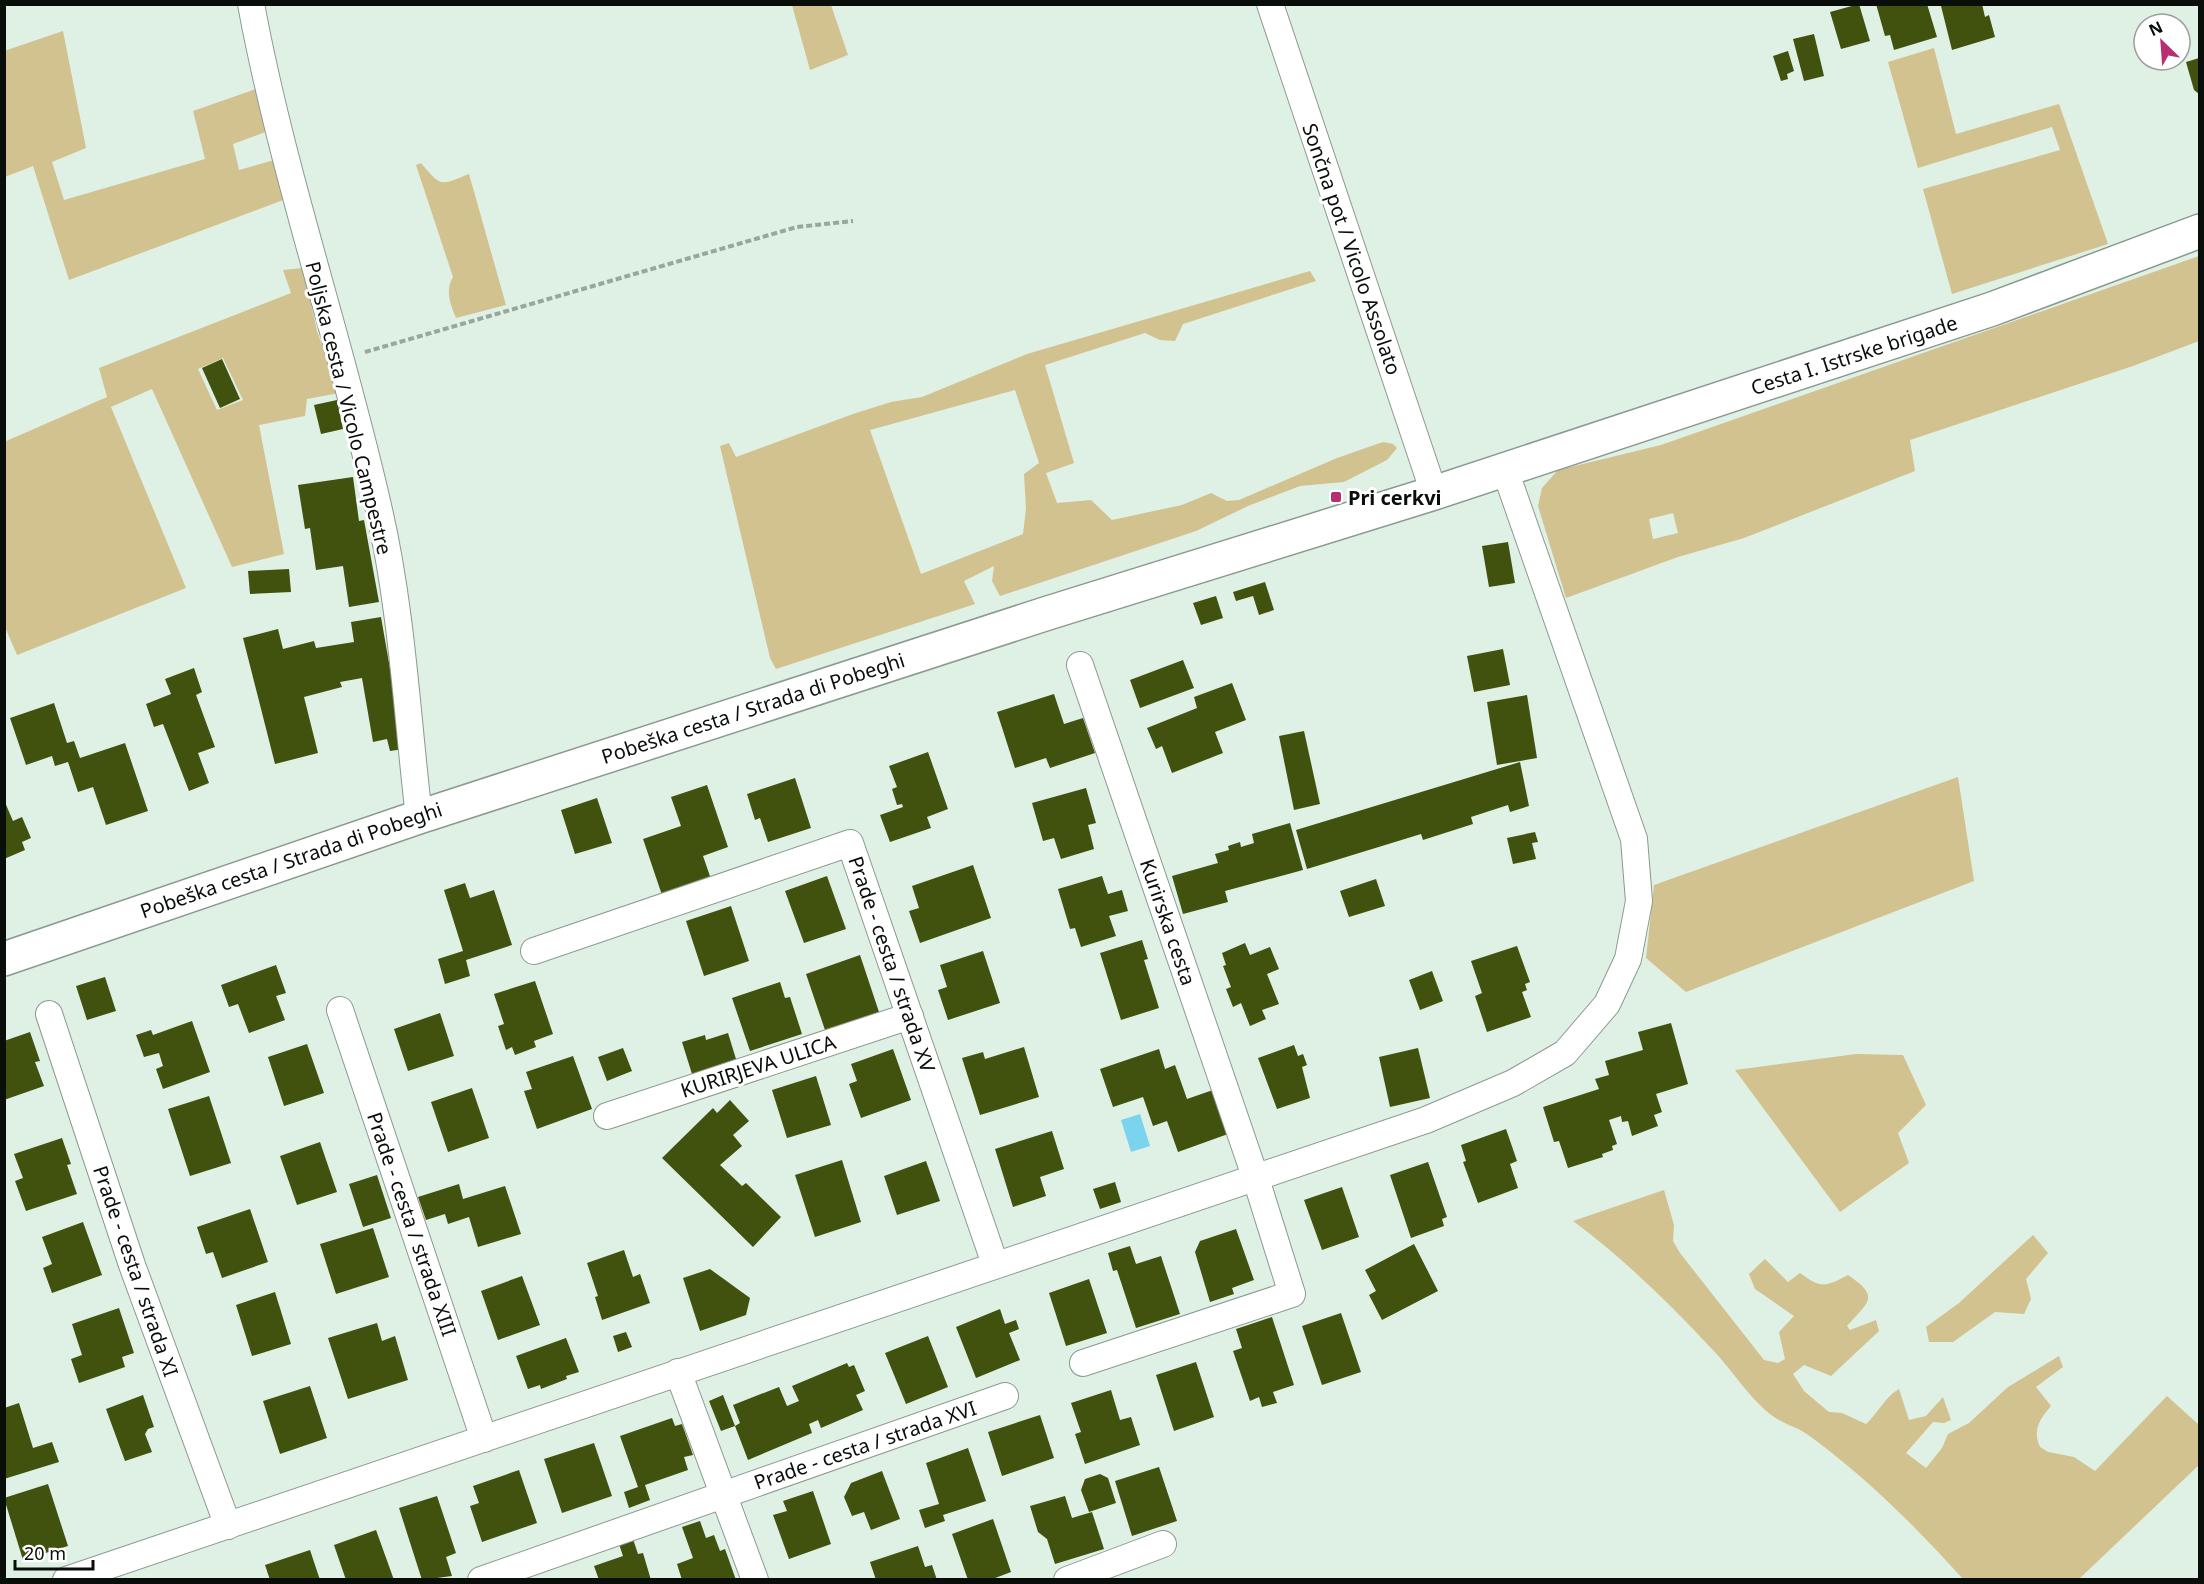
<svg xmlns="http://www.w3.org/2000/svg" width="2204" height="1584" viewBox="0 0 2204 1584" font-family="'Noto Sans',sans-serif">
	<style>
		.green { fill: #d2c290; fill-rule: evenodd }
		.water { fill: #7bd3ed }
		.building { fill: #40520e }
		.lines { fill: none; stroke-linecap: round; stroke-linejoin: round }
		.street-casing { stroke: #8b9a90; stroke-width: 28 }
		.secondary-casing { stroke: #8b9a90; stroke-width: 36 }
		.path { stroke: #99a69d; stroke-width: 4; stroke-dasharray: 6 3; stroke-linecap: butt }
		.street { stroke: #fff; stroke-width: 26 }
		.secondary { stroke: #fff; stroke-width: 33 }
		.poi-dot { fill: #b62f71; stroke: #fff; stroke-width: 2 }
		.labels { text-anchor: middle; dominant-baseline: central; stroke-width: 6; stroke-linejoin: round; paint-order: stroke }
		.street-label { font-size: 20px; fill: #090e0a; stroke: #fff }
		.poi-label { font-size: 20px; font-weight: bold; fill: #090e0a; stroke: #fff; text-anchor: start }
	</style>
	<rect width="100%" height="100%" fill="#dff0e4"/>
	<g class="green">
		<path d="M792,5H831L848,55L810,70Z"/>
		<path d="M63,31L86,148L52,162L64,200L205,159L193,111L256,89L268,131L233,144L239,170L278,159L286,199L69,280L33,166L5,177L4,51Z"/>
		<path d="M1934,48L1956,134L2059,104L2108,244L1952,294L1923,189L2060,150L2052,127L1918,168L1888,62Z"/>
		<path d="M421,163C441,187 440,186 469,174L506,305L456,318C450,304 445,290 453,277L416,165Z"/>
		<path d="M2199,256V341L2133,366L1910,440L1915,471L1744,538L1678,557L1566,598L1538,506L1542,488L1558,470L1661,445ZM1673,513L1678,533L1653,539L1649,519Z"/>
		<path d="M303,268L317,331L339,393L307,399L305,416L259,425L284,554L232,567L152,389L111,407L186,588L17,655L5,627L4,442L107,397L99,368L291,293L283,270ZM223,358L243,400L217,410L198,369Z"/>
		<path d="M1310,271L1316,281L1183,324L1175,341L1160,340L1145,333L1045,365L1074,463L1046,473L1057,503L1091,500L1112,520L1182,505L1211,493L1227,501L1239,500L1337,458L1383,442L1393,444L1397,448L1387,460L1344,482L1300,486L1248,506L1196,531L1000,596L992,581L994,566L964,581L975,604L776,669L770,658L720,446L729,443L736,457L853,414L891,402L922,397L1027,354ZM1015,390L1039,463L1024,474L1026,509L1023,534L921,574L870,430Z"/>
		<path d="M1958,777L1974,881L1686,992L1646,958L1654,885Z"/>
		<path d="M1856,1054L1903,1055L1926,1105L1898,1133L1909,1163L1840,1212L1735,1070Z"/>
		<path d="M1664,1190L1674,1225L1673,1241L1680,1253L1764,1360L1778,1363L1785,1359L1779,1332L1794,1316L1755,1289L1749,1274L1765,1259L1788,1282L1800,1273C1822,1289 1825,1287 1848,1275C1881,1297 1868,1302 1847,1326L1850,1330L1876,1320L1879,1331L1831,1376L1804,1365L1793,1374L1804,1391L1829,1412L1842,1413L1866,1424C1879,1412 1884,1398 1899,1389L1909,1420L1926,1416L1943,1397L1951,1420L1944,1423L1933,1422L1906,1453L1926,1468L1942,1448L1948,1434L1969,1423L2008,1387L2059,1356L2063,1367L2036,1387L2051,1406C2040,1419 2032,1430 2040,1447L2048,1452L2074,1457L2095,1471L2167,1396L2199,1425V1465L2079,1579H1963C1916,1527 1868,1479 1811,1437C1800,1428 1786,1425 1774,1417C1749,1399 1732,1369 1710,1347C1668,1302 1622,1257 1573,1221Z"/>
		<path d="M2033,1235L2048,1253L2026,1279L2031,1299L2024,1314L1995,1312L1953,1342H1929L1926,1327L1959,1303Z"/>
	</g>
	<path class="water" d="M1140,1114L1150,1146L1131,1152L1121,1120Z"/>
	<g class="building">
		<path d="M1859,4L1870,41L1841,49L1830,12Z"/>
		<path d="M1876,4H1927L1937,37L1894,50L1890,35L1885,36Z"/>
		<path d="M1982,4L1985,17L1989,15L1995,37L1952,50L1941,6Z"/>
		<path d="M1814,34L1824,76L1804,81L1793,39Z"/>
		<path d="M1788,51L1794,71L1787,74L1788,79L1781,81L1773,56Z"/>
		<path d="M2199,58V94L2194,90L2186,62Z"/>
		<path d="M222,359L240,399L220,408L202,368Z"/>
		<path d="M337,400L343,429L321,434L314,405Z"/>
		<path d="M353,477L359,521L364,520L379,602L349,607L343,566L316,570L310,528L305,529L298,485Z"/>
		<path d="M1508,542L1515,583L1489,587L1482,546Z"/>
		<path d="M289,569L291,592L250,594L248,571Z"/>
		<path d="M1265,582L1274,610L1259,615L1253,596L1236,601L1233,592Z"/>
		<path d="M1216,596L1223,618L1201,625L1193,603Z"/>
		<path d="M381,617L404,749L390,751L387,739L373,742L362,678L340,682L342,687L304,697L318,753L275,764L243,638L278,629L283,649L314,641L316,648L354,642L351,622Z"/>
		<path d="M1503,649L1510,685L1474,692L1467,656Z"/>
		<path d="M1183,660L1194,688L1140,708L1130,680Z"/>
		<path d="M194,668L202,692L196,695L215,747L198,753L209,783L189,791L163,724L154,727L146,704L171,694L165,679Z"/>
		<path d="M1232,683L1246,720L1215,732L1223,753L1172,773L1162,746L1156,749L1147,728L1197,708L1194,697Z"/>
		<path d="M1054,694L1064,724L1083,718L1095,753L1050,768L1046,758L1015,768L997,712Z"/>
		<path d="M1527,695L1537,758L1497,765L1487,702Z"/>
		<path d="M54,703L67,743L74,741L80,758L125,743L148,811L106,825L93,787L78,792L68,762L55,766L52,756L26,765L10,718Z"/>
		<path d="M1304,731L1320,804L1294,810L1279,736Z"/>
		<path d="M928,752L948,809L927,817L931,828L890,842L880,815L903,807L902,804L897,805L892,789L897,787L889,766Z"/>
		<path d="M1520,762L1529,806L1510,812L1508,805L1471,817L1473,824L1423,840L1421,834L1307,869L1296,830Z"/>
		<path d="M795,778L811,828L768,842L760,818L755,820L747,794Z"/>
		<path d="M707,785L728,847L703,856L712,882L663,898L643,839L681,826L671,797Z"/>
		<path d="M1086,788L1096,823L1088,825L1094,849L1061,859L1054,838L1043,841L1032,803Z"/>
		<path d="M597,798L612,843L575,854L561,810Z"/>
		<path d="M4,800L13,821L22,817L31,838L22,842L25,850L4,859Z"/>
		<path d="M1290,823L1303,870L1225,891L1228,902L1183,914L1172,876L1218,863L1215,854L1229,850L1228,846L1240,842L1241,847L1254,843L1252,834Z"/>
		<path d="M1535,832L1538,842L1532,843L1536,859L1513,864L1507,838Z"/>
		<path d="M973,865L991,918L920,943L909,911L919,908L912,886Z"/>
		<path d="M827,876L846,929L804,943L785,891Z"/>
		<path d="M1102,876L1108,894L1122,890L1128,911L1109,916L1116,936L1081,947L1075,928L1070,929L1058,889Z"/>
		<path d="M1376,879L1385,906L1349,917L1340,891Z"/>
		<path d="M465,883L470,898L494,890L512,945L466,960L470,976L445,984L438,959L463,951L444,890Z"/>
		<path d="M731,906L749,961L704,976L686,921Z"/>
		<path d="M1142,940L1148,959L1144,960L1159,1008L1121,1020L1100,953Z"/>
		<path d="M1245,943L1250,955L1270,947L1279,969L1267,974L1279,1004L1262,1010L1266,1019L1250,1026L1241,1003L1233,1007L1226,989L1231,987L1223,966L1226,965L1222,953Z"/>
		<path d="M1517,946L1530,982L1525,984L1527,990L1522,992L1531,1017L1487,1032L1475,996L1482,993L1471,961Z"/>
		<path d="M983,951L1000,1003L948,1020L938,990L947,987L940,965Z"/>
		<path d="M860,955L879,1012L825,1030L806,974Z"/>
		<path d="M276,965L286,993L276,996L285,1020L249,1033L238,1004L229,1007L221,985Z"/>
		<path d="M1432,971L1443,1001L1420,1010L1409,980Z"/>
		<path d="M105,977L116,1011L87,1020L76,986Z"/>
		<path d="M535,981L553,1034L534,1041L536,1047L515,1055L512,1047L506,1050L498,1026L504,1024L494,994Z"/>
		<path d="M780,982L785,998L790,997L802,1034L750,1051L732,998Z"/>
		<path d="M440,1013L454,1056L408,1071L394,1029Z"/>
		<path d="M192,1021L210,1072L163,1089L156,1069L163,1066L159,1053L144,1057L136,1035L151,1030L153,1035Z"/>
		<path d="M1671,1023L1688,1084L1656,1094L1662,1112L1654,1115L1658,1126L1632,1136L1628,1121L1622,1122L1621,1116L1609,1120L1617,1144L1612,1146L1613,1150L1602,1154L1603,1157L1568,1168L1559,1141L1554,1142L1543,1107L1599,1089L1595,1079L1609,1075L1605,1061L1643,1050L1638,1032Z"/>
		<path d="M30,1032L40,1061L35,1062L44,1086L4,1100V1041Z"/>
		<path d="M728,1033L736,1059L692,1074L682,1042L705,1035L706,1040Z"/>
		<path d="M307,1044L324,1093L284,1106L268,1057Z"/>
		<path d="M1294,1045L1298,1056L1303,1054L1307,1065L1302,1067L1310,1098L1277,1109L1258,1058Z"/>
		<path d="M1024,1047L1039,1097L980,1115L962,1058L983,1052L985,1059Z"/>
		<path d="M623,1048L632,1071L607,1081L598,1057Z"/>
		<path d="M1418,1048L1430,1098L1390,1107L1379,1057Z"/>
		<path d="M893,1049L911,1100L861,1118L849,1084L857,1081L851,1064Z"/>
		<path d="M1159,1049L1165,1069L1175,1065L1187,1099L1213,1090L1228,1134L1178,1152L1167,1121L1153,1126L1143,1097L1113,1107L1100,1069Z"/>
		<path d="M573,1056L592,1109L537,1129L524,1091L532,1089L526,1072Z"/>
		<path d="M816,1076L831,1125L787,1138L772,1090Z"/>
		<path d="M472,1088L489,1138L448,1152L431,1102Z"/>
		<path d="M209,1096L231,1163L190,1176L168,1109Z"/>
		<path d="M730,1100L749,1121L733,1135L742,1146L720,1165L742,1186L746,1183L781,1217L753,1247L662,1158L713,1108L717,1113Z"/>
		<path d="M1506,1129L1517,1161L1510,1164L1518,1188L1478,1203L1463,1162L1466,1161L1461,1145Z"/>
		<path d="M1052,1131L1064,1169L1040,1177L1046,1196L1013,1207L995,1149Z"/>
		<path d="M62,1138L71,1164L67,1165L77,1194L26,1211L15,1181L23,1178L14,1154Z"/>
		<path d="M320,1142L337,1192L297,1205L280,1156Z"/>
		<path d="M842,1160L861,1222L815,1237L795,1175Z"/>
		<path d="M926,1161L940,1201L897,1215L884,1176Z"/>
		<path d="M1428,1162L1447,1217L1442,1219L1444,1226L1411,1238L1390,1175Z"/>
		<path d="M377,1175L391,1218L363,1227L349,1184Z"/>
		<path d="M1115,1182L1121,1202L1100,1209L1093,1189Z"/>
		<path d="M459,1184L463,1199L505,1186L521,1234L478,1247L469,1217L448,1224L445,1214L426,1220L418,1197Z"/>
		<path d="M1342,1187L1359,1237L1322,1250L1304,1200Z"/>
		<path d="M250,1209L268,1262L222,1278L213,1252L206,1254L197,1227Z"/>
		<path d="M83,1222L102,1275L52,1293L43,1268L52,1264L42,1237Z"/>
		<path d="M373,1228L389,1277L336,1294L320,1244Z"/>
		<path d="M1236,1229L1254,1280L1232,1288L1234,1294L1210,1302L1195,1252L1200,1241Z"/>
		<path d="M1414,1244L1438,1291L1382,1320L1369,1295L1376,1291L1365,1270Z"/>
		<path d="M1130,1246L1136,1264L1161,1256L1180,1314L1136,1328L1117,1270L1113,1271L1108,1253Z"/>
		<path d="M624,1250L633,1277L640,1274L650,1303L602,1320L595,1297L598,1296L587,1263Z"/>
		<path d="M710,1269L750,1298L746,1315L700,1331L683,1278Z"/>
		<path d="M522,1276L540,1325L498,1340L481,1291Z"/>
		<path d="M1089,1279L1107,1333L1066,1346L1049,1293Z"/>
		<path d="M275,1292L291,1344L252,1356L236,1305Z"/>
		<path d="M119,1308L134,1353L122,1357L125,1367L79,1383L71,1359L82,1355L72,1324Z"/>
		<path d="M1000,1309L1005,1324L1016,1320L1019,1329L1009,1333L1020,1360L976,1378L956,1327Z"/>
		<path d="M1341,1313L1361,1372L1322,1385L1302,1326Z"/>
		<path d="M1272,1317L1294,1385L1273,1392L1277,1403L1262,1407L1259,1397L1250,1401L1233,1351L1242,1348L1236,1329Z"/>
		<path d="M377,1323L382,1341L395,1336L408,1380L348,1399L328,1338Z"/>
		<path d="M626,1332L632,1347L618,1352L613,1336Z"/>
		<path d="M928,1336L948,1387L906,1404L885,1353Z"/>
		<path d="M566,1338L579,1372L566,1376L567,1379L541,1389L540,1385L528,1389L516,1356Z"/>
		<path d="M1196,1362L1214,1417L1174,1431L1156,1375Z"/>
		<path d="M847,1363L849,1367L854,1365L865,1391L856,1395L863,1410L821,1428L818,1420L809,1424L812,1433L748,1460L735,1426L721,1431L709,1401L723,1395L735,1426L740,1423L733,1405L779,1387L787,1406L799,1401L792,1386Z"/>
		<path d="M310,1386L327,1438L280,1454L263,1401Z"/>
		<path d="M1111,1390L1120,1420L1131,1417L1140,1445L1085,1464L1075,1434L1081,1432L1071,1403Z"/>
		<path d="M143,1395L154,1427L148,1429L145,1434L152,1452L125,1461L106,1409Z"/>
		<path d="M19,1403L33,1448L52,1442L59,1462L4,1479V1408Z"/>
		<path d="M1040,1415L1054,1458L1002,1476L988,1432Z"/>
		<path d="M672,1418L675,1426L682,1424L693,1455L684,1457L688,1470L645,1485L650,1500L629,1508L624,1492L638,1487L620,1436Z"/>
		<path d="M594,1443L612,1496L562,1513L544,1459Z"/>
		<path d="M968,1448L986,1501L943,1515L945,1521L925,1528L919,1510L939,1504L926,1463Z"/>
		<path d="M1159,1467L1177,1521L1132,1536L1115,1481Z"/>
		<path d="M519,1470L537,1523L482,1542L470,1506L479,1503L473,1486Z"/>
		<path d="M882,1471L900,1519L871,1530L864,1512L852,1516L844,1497L851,1483Z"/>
		<path d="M1100,1474L1108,1478L1116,1503L1089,1512L1081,1490L1085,1479Z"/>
		<path d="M48,1484L68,1546L23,1560L4,1498Z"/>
		<path d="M813,1491L831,1544L789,1559L773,1515L787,1511L783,1501Z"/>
		<path d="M437,1496L456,1553L446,1557L452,1576L422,1580L399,1508Z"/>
		<path d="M1065,1496L1072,1518L1092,1512L1104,1549L1055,1564L1047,1539L1038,1532L1030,1506Z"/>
		<path d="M993,1519L1011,1572L990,1580H968L952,1534Z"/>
		<path d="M700,1521L706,1538L714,1535L720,1551L725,1549L736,1580H682L677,1564L693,1558L682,1527Z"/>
		<path d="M376,1530L394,1580H346L334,1545Z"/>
		<path d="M633,1539L638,1554L643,1553L651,1580H599L594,1566L623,1556L619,1544Z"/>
		<path d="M918,1546L925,1567L932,1565L937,1580H876L870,1562Z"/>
		<path d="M310,1550L320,1580H270L265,1565Z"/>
	</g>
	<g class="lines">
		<g class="street-casing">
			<g id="street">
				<path d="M251,4C283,176 341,341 379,510C402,610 407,715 419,817"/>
				<path d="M1270,4L1434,493"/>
				<path d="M1080,665L1256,1179L1292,1294L1083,1363"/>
				<path d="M534,951L850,843L995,1264"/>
				<path d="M340,1010L484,1439"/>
				<path d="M49,1014L132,1265L228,1526"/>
				<path d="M607,1116L910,1016"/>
				<path d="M678,1372L755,1580"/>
				<path d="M66,1580L1426,1120L1513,1083L1565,1053L1607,1004L1628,959L1639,901L1634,839L1505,470"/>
				<path d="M481,1580L1005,1396"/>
				<path d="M1067,1580L1163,1544"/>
			</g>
		</g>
		<g class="secondary-casing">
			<path id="secondary" d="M4,959L419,817L1048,613L1434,493L1992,309L2200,231"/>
		</g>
		<path class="path" d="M365,352L797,227L853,221"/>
		<use href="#street" class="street"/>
		<use href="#secondary" class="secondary"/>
	</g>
	<rect class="poi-dot" x="1330" y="491" width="12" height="12" rx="3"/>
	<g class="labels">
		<g class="street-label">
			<text transform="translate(1352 249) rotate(71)">Sončna pot / Vicolo Assolato</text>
			<text transform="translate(1854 355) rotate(-18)">Cesta I. Istrske brigade</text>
			<text transform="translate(349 408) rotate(76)">Poljska cesta / Vicolo Campestre</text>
			<text transform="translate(753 708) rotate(-18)">Pobeška cesta / Strada di Pobeghi</text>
			<text transform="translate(291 860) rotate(-19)">Pobeška cesta / Strada di Pobeghi</text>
			<text transform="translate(1168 922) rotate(71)">Kurirska cesta</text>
			<text transform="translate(892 964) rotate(71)">Prade - cesta / strada XV</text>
			<text transform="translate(758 1066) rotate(-18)">KURIRJEVA ULICA</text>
			<text transform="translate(412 1224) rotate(71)">Prade - cesta / strada XIII</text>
			<text transform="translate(136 1271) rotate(71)">Prade - cesta / strada XI</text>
			<text transform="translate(865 1445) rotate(-19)">Prade - cesta / strada XVI</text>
		</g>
		<g class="poi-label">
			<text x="1348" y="497">Pri cerkvi</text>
		</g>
	</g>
	<rect width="2204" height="1584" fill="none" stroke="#090e0a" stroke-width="12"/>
	<g transform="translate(2162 42) rotate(335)"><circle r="28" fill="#ffffff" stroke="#9d9f9d" stroke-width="1.5"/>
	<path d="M0-4.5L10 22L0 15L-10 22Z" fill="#b62f71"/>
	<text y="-9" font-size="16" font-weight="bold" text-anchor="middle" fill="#090e0a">N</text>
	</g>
	<path d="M15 1560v9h78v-9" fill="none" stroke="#090e0a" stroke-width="3"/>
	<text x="24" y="1560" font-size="18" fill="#090e0a" stroke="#ffffff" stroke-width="4.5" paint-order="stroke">20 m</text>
</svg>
